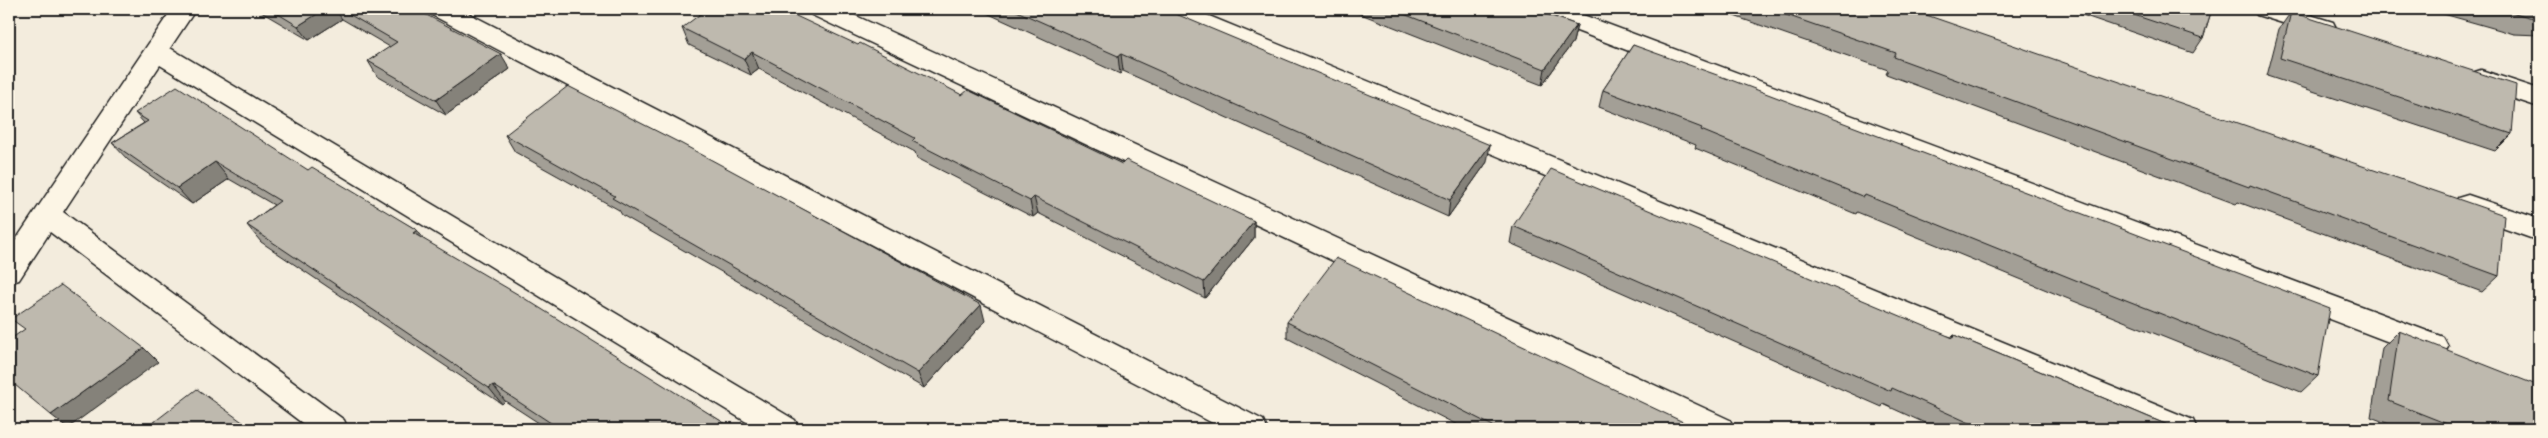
<svg xmlns="http://www.w3.org/2000/svg" width="2548" height="438" viewBox="0 0 2548 438" font-family="Sriracha,sans-serif">
	<style>
		.lines { fill: none; stroke-linecap: round; stroke-linejoin: round }
		.minor-casing { stroke: #1c1c1c; stroke-width: 3 }
		.minor { fill: #fcf5e5; fill-rule: evenodd }
		.wall { fill: #a39f96; stroke: #1c1c1c }
		.shaded-wall { fill: #85827a; stroke: #1c1c1c }
		.building { fill: #beb9ae; stroke: #1c1c1c }
	</style>
	<rect width="100%" height="100%" fill="#f3ecdd"/>
	<filter id="ink" filterUnits="userSpaceOnUse"><feTurbulence type="fractalNoise" baseFrequency=".02" numOctaves="2"/><feDisplacementMap in="SourceGraphic" scale="10" xChannelSelector="R" yChannelSelector="G"/><feConvolveMatrix kernelMatrix="1 2 1 2 8 2 1 2 1" color-interpolation-filters="sRGB"/></filter>
	<g filter="url(#ink)">
		<g class="lines">
			<g class="minor-casing">
				<g id="minor">
					<path d="M172,9H196L170,48L795,420L799,429H758L160,65L63,212L344,420L348,429H310L50,232L19,280L9,283V250Z"/>
					<path d="M429,9H460L1263,420L1267,429H1224L432,15Z"/>
					<path d="M809,9H841L1730,420L1734,429H1689L812,15Z"/>
					<path d="M1158,9H1192L2193,420L2197,429H2149L1161,15Z"/>
					<path d="M1532,9H1567L2443,337L2448,346L2443,355L2433,358L2423,355L1535,15Z"/>
					<path d="M2254,9H2291L2333,22L2336,28L2333,34L2324,36L2257,15Z"/>
					<path d="M2481,70L2539,89V107L2472,85L2468,79L2472,73Z"/>
					<path d="M2468,195L2539,219V241L2458,212L2454,205L2458,198Z"/>
				</g>
			</g>
			<use href="#minor" class="minor"/>
		</g>
		<g class="wall">
			<path d="M256,9H415L510,69L446,115L377,76L368,61L390,47L342,19L309,40Z"/>
			<path d="M978,9H1164L1487,162L1448,217L1123,71L1120,74Z"/>
			<path d="M1348,9H1532L1577,25L1573,42L1542,85Z"/>
			<path d="M1714,9H1909L2499,276L2482,292L2238,202L2236,204L1886,74L1888,70Z"/>
			<path d="M2065,9H2212L2203,38L2193,53Z"/>
			<path d="M2426,9H2539V35L2514,34Z"/>
			<path d="M2291,12L2512,134L2495,151L2267,76L2279,29Z"/>
			<path d="M682,28L962,95L1254,221V238L1205,298L1038,213L1033,217L917,158L915,152L759,69L751,75L689,45Z"/>
			<path d="M1633,45L2318,376L2301,392L2066,298L1857,212L1856,214L1695,148L1696,145L1599,107L1603,90Z"/>
			<path d="M135,113L308,170L417,230L425,241L734,429H548L505,401L502,404L261,242L247,225L274,205L229,179L192,204L128,160L112,143L144,123Z"/>
			<path d="M505,135L985,321L924,388L622,215L619,210L515,152Z"/>
			<path d="M1513,226L1952,337L1954,335L2177,429H1938L1883,404L1882,407L1510,243Z"/>
			<path d="M1287,322L1698,429H1465L1287,338Z"/>
			<path d="M2399,331L2539,429H2402L2371,417L2382,348Z"/>
		</g>
		<g class="shaded-wall">
			<path d="M325,9H335L342,19L309,40L298,26Z"/>
			<path d="M1577,25L1573,42L1542,85L1545,69Z"/>
			<path d="M752,52L759,69L751,75L744,59Z"/>
			<path d="M501,54L510,69L446,115L436,100Z"/>
			<path d="M1121,54L1123,71L1120,74L1118,56Z"/>
			<path d="M1490,145L1487,162L1448,217L1450,200Z"/>
			<path d="M215,162L229,179L192,204L177,188Z"/>
			<path d="M1034,197L1038,213L1033,217L1030,201Z"/>
			<path d="M1254,221V238L1205,298L1204,282Z"/>
			<path d="M417,230L429,246L413,233Z"/>
			<path d="M981,305L985,321L924,388L918,373Z"/>
			<path d="M144,348L158,362L68,428L51,415Z"/>
			<path d="M493,385L505,401L502,404L489,388Z"/>
		</g>
		<g class="building">
			<path d="M270,9H325L298,26Z"/>
			<path d="M340,9H415L501,54L436,100L368,61L397,42Z"/>
			<path d="M707,9H781L858,45L860,43L962,95L968,90L1122,164L1126,160L1254,221L1204,282L1034,197L1030,201L912,141L915,138L752,52L744,59L682,28Z"/>
			<path d="M1012,9H1164L1490,145L1450,200L1121,54L1118,56Z"/>
			<path d="M1391,9H1532L1577,25L1545,69Z"/>
			<path d="M1769,9H1909L2504,215L2499,276L2250,185L2249,187L1894,57L1896,53Z"/>
			<path d="M2116,9H2212L2203,38Z"/>
			<path d="M2500,9H2539V18L2529,17Z"/>
			<path d="M2291,12L2516,85L2512,134L2280,58Z"/>
			<path d="M1633,45L1731,80L2330,308L2318,376L2078,281L1865,195L1864,197L1701,130L1702,128L1603,90Z"/>
			<path d="M177,86L308,170L312,167L417,230L413,233L519,295L734,429H560L493,385L489,388L247,225L280,201L215,162L177,188L112,143L148,121L135,113Z"/>
			<path d="M568,86L682,144L981,305L918,373L612,198L615,196L505,135Z"/>
			<path d="M1551,169L1953,338L1954,335L2177,429H1983L1892,388L1891,391L1513,226Z"/>
			<path d="M1336,258L1681,421L1698,429H1499L1287,322Z"/>
			<path d="M61,285L144,348L51,415L9,380V340L25,329L11,319Z"/>
			<path d="M2399,331L2539,386V429H2460L2389,401Z"/>
			<path d="M197,389L252,429H145Z"/>
			<path d="M1220,426L1226,429H1218Z"/>
		</g>
	</g>
	<rect width="2548" height="438" fill="none" stroke="#fcf5e5" stroke-width="30"/>
	<rect x="15" y="15" width="2518" height="408" fill="none" stroke="#1c1c1c" stroke-width="2" filter="url(#ink)"/>
</svg>
